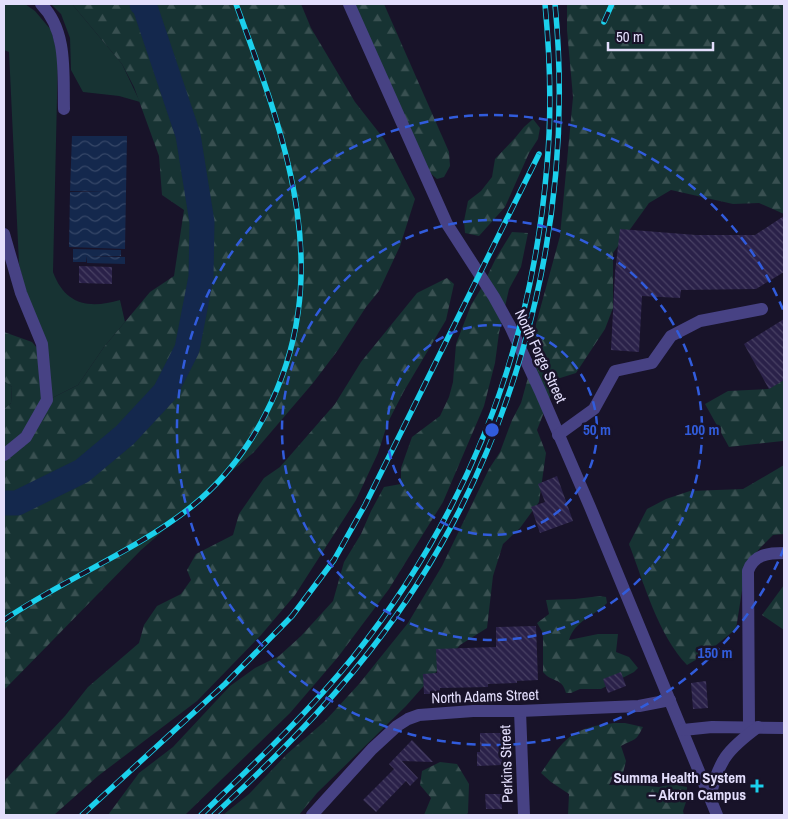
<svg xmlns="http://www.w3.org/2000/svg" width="788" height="819" viewBox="0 0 788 819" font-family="'Archivo Narrow',sans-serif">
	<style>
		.green { fill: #173333 }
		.forest { fill: url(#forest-firs) }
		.water { fill: url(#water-waves) }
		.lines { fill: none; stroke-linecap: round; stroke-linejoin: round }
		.river { stroke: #14284d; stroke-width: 25 }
		.building { fill: url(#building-back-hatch) }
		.minor { stroke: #474284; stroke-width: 12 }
		.rail-casing { stroke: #1bd0ec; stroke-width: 5.5 }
		.rail { stroke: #181329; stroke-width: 4; stroke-dasharray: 11; stroke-linecap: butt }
		.ring { fill: none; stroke: #315cdc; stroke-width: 2.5; stroke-dasharray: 9 6 }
		.poi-dot { fill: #1bd0ec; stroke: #181329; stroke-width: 2 }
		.labels { text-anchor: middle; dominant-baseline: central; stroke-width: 5; stroke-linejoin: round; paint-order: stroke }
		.street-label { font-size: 15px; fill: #e3defc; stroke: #181329 }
		.poi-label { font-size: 15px; font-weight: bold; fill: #e3defc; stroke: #181329; text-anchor: end }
		.centre { fill: #315cdc; stroke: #181329; stroke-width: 2.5 }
		.ring-label { font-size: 15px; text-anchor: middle; font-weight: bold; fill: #315cdc; stroke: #181329; stroke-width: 5; stroke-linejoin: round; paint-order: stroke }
	</style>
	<defs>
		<pattern id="forest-firs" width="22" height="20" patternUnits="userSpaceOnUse" patternTransform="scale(1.25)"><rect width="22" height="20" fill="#173333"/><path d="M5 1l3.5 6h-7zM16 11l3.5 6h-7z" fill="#395051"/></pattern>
		<pattern id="water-waves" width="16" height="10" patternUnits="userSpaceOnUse" patternTransform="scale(1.25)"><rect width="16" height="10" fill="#14284d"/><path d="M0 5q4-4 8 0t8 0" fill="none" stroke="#364768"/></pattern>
		<pattern id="building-back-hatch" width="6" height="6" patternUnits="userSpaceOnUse" patternTransform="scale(1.25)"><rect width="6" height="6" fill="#2a2149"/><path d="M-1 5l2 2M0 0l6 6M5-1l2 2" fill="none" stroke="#494164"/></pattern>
	</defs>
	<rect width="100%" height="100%" fill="#181329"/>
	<g class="green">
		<path d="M4,4H25L35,11L51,30L58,55L53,272C65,305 89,309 120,300L125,322L104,347L78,385L52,398L19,264L9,52L4,50Z"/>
		<path d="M51,4H72L122,64L140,102L119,96L83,92L71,70L70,38L61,14Z"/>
		<path d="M4,381L12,387L11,403L4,409Z"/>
	</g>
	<g class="forest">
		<path d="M72,4H301L311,28L355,102L384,139L415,199L400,246L379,291L366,307L338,350L313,383L254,452L141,550L4,690V409L11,403L12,387L4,381V332L32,342L43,355L48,400L78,385L104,347L150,292L174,276L184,210L162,195L159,156L134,87L122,64Z"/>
		<path d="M354,4H384L449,152L450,166L444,177L437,179L429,172Z"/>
		<path d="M567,4H784V214L759,203L733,204L671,190L649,203L613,253V308L605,329L576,373L557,379L537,430L546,453L539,502L520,528L503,544L493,576L487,628L460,645L406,706L317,793L299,815H223L249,794L287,754L325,721L359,684L408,623L442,566L489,469L500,452L512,420L521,403L533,359L536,324L560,236L573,97L567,30Z"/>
		<path d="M533,119L540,128L538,139L529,153L505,207L479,236L465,233L464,221L468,201L481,191L492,177L495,159L515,138L524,127Z"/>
		<path d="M512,232L528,233L521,267L509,289L499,333L495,363L484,406L443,502L389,589L338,657L290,713L185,815H108L139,773L173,747L230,686L255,668L279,656L301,636L333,601L344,562L361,534L371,511L384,487L401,484V468L412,437L440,416L449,397L453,382L456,344L471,305L482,287L496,258Z"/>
		<path d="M447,278L454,284L446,320L404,391L388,422L378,453L356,500L295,595L261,635L197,701L98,776L54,815H4V785L6,779L65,716L88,687L139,643L144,625L157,606L181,594L191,580L187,570L196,554L233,535L239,514L264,478L280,467L335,404L361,362L417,293Z"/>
		<path d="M784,380V444L783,441L729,447L705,404L728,391L768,389Z"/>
		<path d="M784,465V534L773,535L760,548L746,565L736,629L704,655L687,665C658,635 644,583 629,544L647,509L666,499L690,491L743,489Z"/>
		<path d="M784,585V630L762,615Z"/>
		<path d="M600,596L606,597L607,603C595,616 575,620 569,640L598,634H618L616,652L629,657L638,668L634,672L601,689H580L571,693H566C562,677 552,683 543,672V633L537,623L549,614L546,600L575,599Z"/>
		<path d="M614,723H625L643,727C635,743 635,738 621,746L626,761L623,773L613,778L609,785L628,784L659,787L672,784L687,787V799L683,811L684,815H568L569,794L551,782L541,773C565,738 570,728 614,723Z"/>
		<path d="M440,762L457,764L469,784L468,813L466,815H424L431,798L420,785L422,771Z"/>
	</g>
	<g class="water">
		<path d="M72,136H127L125,249L69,247L70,192H106L70,191Z"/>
		<path d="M73,249L121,250V256H87L125,257V264L87,263V256L86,262H73Z"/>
	</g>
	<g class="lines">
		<path class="river" d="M4,503H17L82,471L125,435L165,392L187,349L201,277L202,222L188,135L145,7L142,4"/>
	</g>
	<g class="building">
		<path d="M784,216V272L756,289L681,290L680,298L642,296L639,352L611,350L615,273L620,229L696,235H755Z"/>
		<path d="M79,266L112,267V284L79,283Z"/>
		<path d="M784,319V380L769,389L744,344Z"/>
		<path d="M557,476L573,521L540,533L531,507L545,502L538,484Z"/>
		<path d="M536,626L538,680L517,681V683L488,684V687L440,688V694H424L423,674L437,673L436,649L496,647V627Z"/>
		<path d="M621,672L626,686L608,693L603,679Z"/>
		<path d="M706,681L708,708L693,709L691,683Z"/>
		<path d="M480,733H502V765L477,766V752H480Z"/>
		<path d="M412,740L433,762L402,761L418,778L410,786L406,781L376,812L363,800L394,769L389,764Z"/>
		<path d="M485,794H502V809H486Z"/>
	</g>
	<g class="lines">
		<g class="minor">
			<path d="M41,4C68,31 63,74 64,109"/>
			<path d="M349,4L447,224L494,297L510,326L540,391L590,507L717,815"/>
			<path d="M4,234L21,293L42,344L47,400L26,437L4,455"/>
			<path d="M558,435L594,409L615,371L652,363L671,336L700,321L762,309"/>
			<path d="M520,711L524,815"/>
			<path d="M749,727L748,571C754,554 769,553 784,553"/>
			<path d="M683,730L712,727L784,728"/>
			<path d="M710,797C719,760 727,750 758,727"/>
			<path d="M312,815L372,749L397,726L408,719L419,715L473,711H520L639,706L670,700"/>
		</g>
		<g class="rail-casing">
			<g id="rail">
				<path d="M604,22L612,4"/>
				<path d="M4,620C64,579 134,552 191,507C222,482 247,450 265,415C338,275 286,140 236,4"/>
				<path d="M82,815L225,684L292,616L334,560L365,505L539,154"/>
				<path d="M201,815C254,764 308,713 354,656C468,513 532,347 547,165C552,111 550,57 545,4"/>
				<path d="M214,815C269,764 323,711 369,652C512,470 577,233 555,4"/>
			</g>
		</g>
		<use href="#rail" class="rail"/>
	</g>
	<g class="ring">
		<circle cx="492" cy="430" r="105"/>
		<circle cx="492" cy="430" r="210"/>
		<path d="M784 548A315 315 0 1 1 784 312"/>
	</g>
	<path class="poi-dot" d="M754.5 778.5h5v5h5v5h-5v5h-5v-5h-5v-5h5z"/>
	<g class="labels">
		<g class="street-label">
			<text transform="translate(541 356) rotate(65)">North Forge Street</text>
			<text transform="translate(485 696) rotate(-2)">North Adams Street</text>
			<text transform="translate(506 764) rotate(-92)">Perkins Street</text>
		</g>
		<g class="poi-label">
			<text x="746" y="777">Summa Health System<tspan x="746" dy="17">– Akron Campus</tspan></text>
		</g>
	</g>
	<circle cx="492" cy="430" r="8" class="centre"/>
	<g class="ring-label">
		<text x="597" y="435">50 m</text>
		<text x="702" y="435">100 m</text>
		<text x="715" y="658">150 m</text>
	</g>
	<rect width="788" height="819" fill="none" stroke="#e3defc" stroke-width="10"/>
	<path d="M608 42v8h105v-8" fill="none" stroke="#e3defc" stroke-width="2.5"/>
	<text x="616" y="42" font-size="15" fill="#e3defc" stroke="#181329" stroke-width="4" paint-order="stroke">50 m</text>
</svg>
